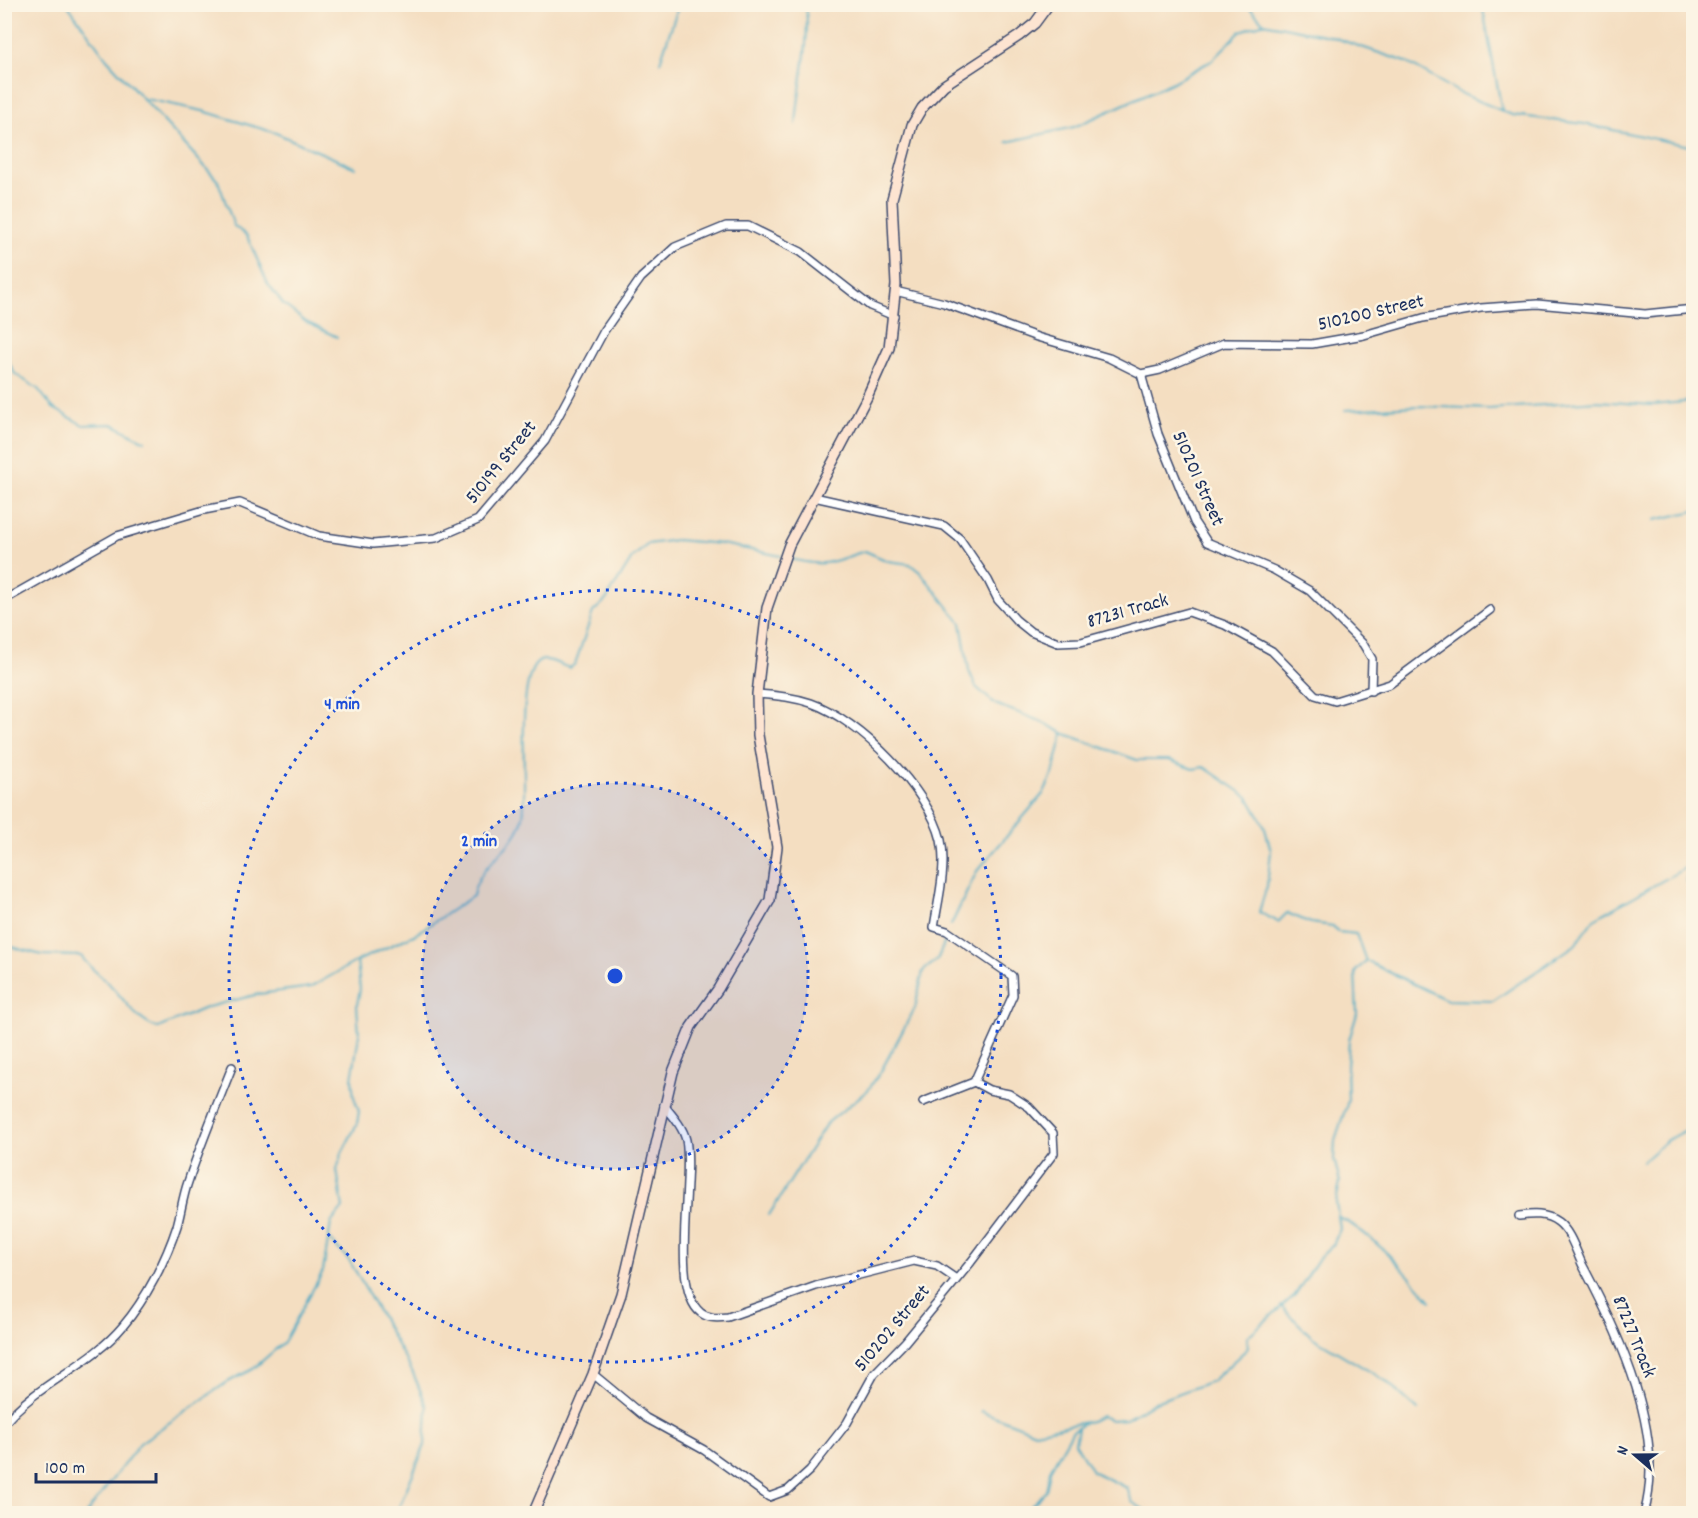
<svg xmlns="http://www.w3.org/2000/svg" width="1698" height="1518" viewBox="0 0 1698 1518" font-family="Dekko,sans-serif">
	<style>
		.lines { fill: none; stroke-linecap: round; stroke-linejoin: round }
		.stream { stroke: #42a8c2; stroke-width: 2 }
		.street-casing { stroke: #3c496d; stroke-width: 10 }
		.secondary-casing { stroke: #3c496d; stroke-width: 12 }
		.street { stroke: #fff; stroke-width: 7 }
		.secondary { stroke: #fde4d1; stroke-width: 9 }
		.ring { fill: none; stroke: #1d4ed8; stroke-width: 3; stroke-dasharray: 3 6 }
		.labels { text-anchor: middle; dominant-baseline: central; stroke-width: 5; stroke-linejoin: round; paint-order: stroke }
		.street-label { font-size: 20px; fill: #1b2f5e; stroke: #fcf5e5 }
		.centre { fill: #1d4ed8; stroke: #fcf5e5; stroke-width: 3 }
		.ring-label { font-size: 18px; text-anchor: middle; font-weight: bold; fill: #1d4ed8; stroke: #fcf5e5; stroke-width: 5; stroke-linejoin: round; paint-order: stroke }
	</style>
	<rect width="100%" height="100%" fill="#fcf5e5"/>
	<filter id="ink" filterUnits="userSpaceOnUse"><feTurbulence type="fractalNoise" baseFrequency=".0167" numOctaves="2"/><feDisplacementMap in="SourceGraphic" scale="12" xChannelSelector="R" yChannelSelector="G"/><feConvolveMatrix kernelMatrix="1 2 1 2 8 2 1 2 1" color-interpolation-filters="sRGB"/></filter>
	<filter id="wash" filterUnits="userSpaceOnUse"><feTurbulence type="fractalNoise" baseFrequency=".008" numOctaves="4" result="noise"/><feDisplacementMap in="SourceGraphic" scale="24" xChannelSelector="R" yChannelSelector="G"/><feGaussianBlur stdDeviation="1.35" result="paint"/><feColorMatrix in="noise" values="0 0 0 0 0 0 0 0 0 0 0 0 0 0 0 0 0 1.4 0 .05"/><feComposite in="paint" operator="in"/></filter>
	<g filter="url(#wash)">
		<rect width="100%" height="100%" fill="#f4dec1"/>
		<g class="lines">
			<g class="stream">
				<path d="M67,4L106,58L218,181L234,226L247,236L268,284L283,304L306,322L337,337"/>
				<path d="M823,4L828,9"/>
				<path d="M1246,4L1264,23"/>
				<path d="M1482,4L1502,111"/>
				<path d="M660,62L679,4"/>
				<path d="M146,99L203,111L276,133L356,168"/>
				<path d="M796,124C799,82 810,48 806,4"/>
				<path d="M1007,142L1074,127L1171,83L1211,61L1241,31L1264,23L1329,36L1406,62L1460,93L1512,115L1584,124L1694,147"/>
				<path d="M4,353L15,374L38,389L53,408L83,425L112,424L145,441"/>
				<path d="M1345,410L1417,406L1489,409L1597,401L1653,405L1694,401"/>
				<path d="M1655,520L1694,511"/>
				<path d="M786,558C828,568 827,563 865,551L888,561L910,564L921,573L961,623L969,671L976,687L995,704L1040,721L1063,733L1137,760H1169L1193,769L1204,767L1248,797L1264,825L1271,851L1267,886L1259,912L1278,922L1287,913L1311,923L1333,926L1338,932L1356,934L1366,961L1447,1000L1493,1001L1575,945L1594,919L1694,863"/>
				<path d="M1689,867L1686,880L1694,891"/>
				<path d="M951,925L977,871L1043,794L1053,774L1063,734"/>
				<path d="M4,945L42,955L81,956C91,970 101,975 111,986C126,1001 137,1022 158,1028L208,1007L259,994L311,987L357,961L416,934L473,896C478,862 517,849 523,817C528,791 514,673 540,661C548,657 562,666 570,668L575,664L593,612L606,600L632,558L648,544L676,540L722,544L781,556"/>
				<path d="M1642,1162L1667,1140L1694,1126"/>
				<path d="M1693,1205L1694,1204"/>
				<path d="M769,1215L826,1124L868,1090L881,1071L915,1008L923,971L937,960L946,939"/>
				<path d="M1339,1217C1375,1236 1405,1271 1431,1301"/>
				<path d="M328,1238L349,1260L413,1373L427,1407L425,1445L396,1514"/>
				<path d="M1281,1306L1312,1337L1386,1381L1418,1410"/>
				<path d="M981,1411L1035,1432L1091,1421L1101,1416L1111,1420L1126,1419L1155,1402L1212,1381L1248,1348L1247,1337L1295,1295L1319,1258L1333,1245L1340,1229L1336,1202L1340,1182L1334,1159L1335,1140L1348,1101L1347,1066L1349,1040L1357,1014L1355,972L1366,961"/>
				<path d="M1078,1428L1075,1443L1092,1471L1127,1488L1132,1502L1151,1514"/>
				<path d="M86,1514L140,1443L226,1383L253,1369L284,1342L323,1271L331,1223L343,1208L337,1170L342,1153L357,1124L359,1111L354,1097L352,1079L359,1035L357,1005L360,989L357,961"/>
				<path d="M1023,1514L1046,1491L1050,1470L1072,1432L1083,1424"/>
			</g>
		</g>
	</g>
	<g filter="url(#ink)">
		<g class="lines">
			<g class="street-casing">
				<g id="street">
					<path d="M895,291L944,303L1037,337L1109,358L1141,374L1160,370L1224,343L1312,344L1364,335L1423,318L1481,308L1537,304L1645,314L1694,309"/>
					<path d="M1141,374L1158,434L1194,522L1207,542L1274,570L1310,591L1363,644L1372,659L1371,691"/>
					<path d="M814,497L944,526L960,539L988,580L998,600L1016,620L1031,632L1058,643L1081,642L1189,612L1225,625L1272,651L1315,695L1335,701L1390,684L1490,610"/>
					<path d="M4,600L117,536L204,510L240,503L319,536L373,544L436,538L478,520L545,441L604,331L641,278L675,247L726,226H748L801,252L870,306L894,316"/>
					<path d="M757,694C776,695 793,697 811,703C860,720 929,790 941,840C947,867 938,901 934,927L947,931L1012,976L1013,995L974,1082L923,1102"/>
					<path d="M664,1105C672,1115 683,1127 686,1140C694,1178 669,1289 701,1313C709,1319 719,1318 728,1317L816,1286L914,1261L937,1266L956,1279"/>
					<path d="M1519,1216C1533,1214 1546,1213 1558,1222C1571,1232 1576,1252 1583,1266C1619,1334 1667,1435 1644,1514"/>
					<path d="M593,1374L646,1418L704,1450L769,1497L788,1490L810,1470L847,1423L874,1374L905,1342L971,1262L1054,1153L1053,1133L1029,1107L1009,1094L989,1090L974,1082"/>
					<path d="M4,1424C37,1383 90,1366 123,1326C146,1299 166,1260 177,1226C181,1212 183,1196 188,1182C201,1143 217,1105 232,1067"/>
				</g>
			</g>
			<g class="secondary-casing">
				<path id="secondary" d="M533,1514L593,1374L621,1294L673,1072L691,1027L718,989L770,900L777,847L758,735L757,694L767,608L789,545L867,397L889,348L896,285L892,199L912,125L922,108L944,85L1019,36L1035,23L1049,4"/>
			</g>
			<use href="#street" class="street"/>
			<use href="#secondary" class="secondary"/>
		</g>
	</g>
	<circle cx="615" cy="976" r="193" fill="#1d4ed8" fill-opacity=".12"/>
	<g class="ring">
		<circle cx="615" cy="976" r="193"/>
		<circle cx="615" cy="976" r="386"/>
	</g>
	<g class="labels">
		<g class="street-label">
			<text transform="translate(1371 314) rotate(-13)">510200 Street</text>
			<text transform="translate(502 463) rotate(-51)">510199 Street</text>
			<text transform="translate(1197 479) rotate(66)">510201 Street</text>
			<text transform="translate(1128 612) rotate(-16)">87231 Track</text>
			<text transform="translate(893 1329) rotate(-50)">510202 Street</text>
			<text transform="translate(1633 1337) rotate(68)">87227 Track</text>
		</g>
	</g>
	<circle cx="615" cy="976" r="9" class="centre"/>
	<g class="ring-label">
		<text x="342" y="709">4 min</text>
		<text x="479" y="846">2 min</text>
	</g>
	<rect width="1698" height="1518" fill="none" stroke="#fcf5e5" stroke-width="24"/>
	<g transform="translate(1635 1455) rotate(290)" stroke="#fcf5e5" stroke-width="4.5" paint-order="stroke">
	<path d="M0-4.5L10 22L0 15L-10 22Z" fill="#1b2f5e"/>
	<text y="-9" font-size="16" font-weight="bold" text-anchor="middle" fill="#1b2f5e">N</text>
	</g>
	<path d="M36 1473v9h120v-9" fill="none" stroke="#1b2f5e" stroke-width="3"/>
	<text x="45" y="1473" font-size="18" fill="#1b2f5e" stroke="#fcf5e5" stroke-width="4.5" paint-order="stroke">100 m</text>
</svg>
